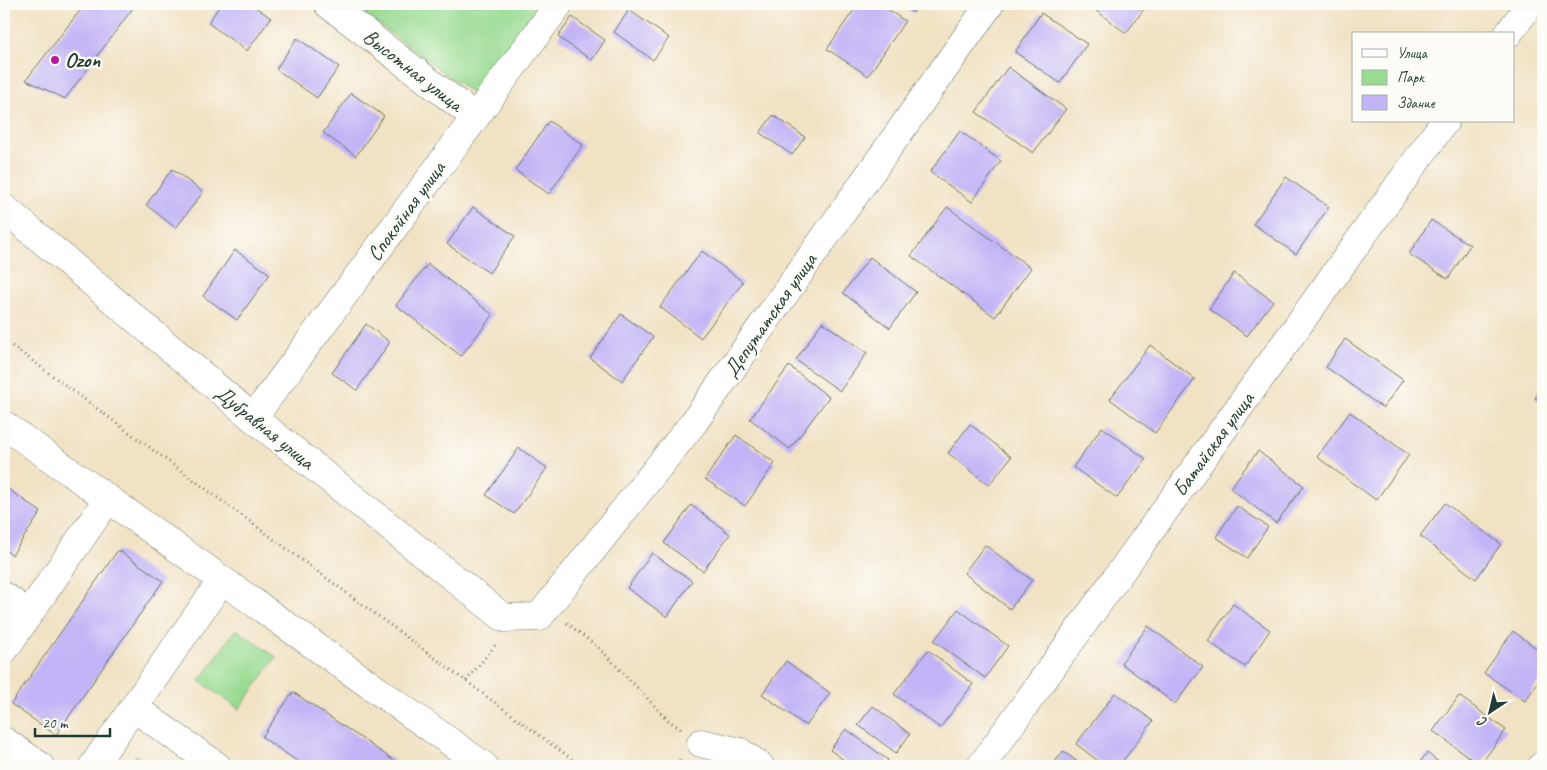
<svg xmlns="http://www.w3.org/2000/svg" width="1547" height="770" viewBox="0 0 1547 770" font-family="Caveat,sans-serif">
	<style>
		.green { fill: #99db92; stroke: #5c8c63 }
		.building { fill: #c2b4f6 }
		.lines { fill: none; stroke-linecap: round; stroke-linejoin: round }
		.minor-casing { stroke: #687766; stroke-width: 29 }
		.path { stroke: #687766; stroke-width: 3; stroke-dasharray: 1 4; stroke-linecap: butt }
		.minor { stroke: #fff; stroke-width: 28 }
		.poi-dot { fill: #b5179e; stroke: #fdfcf7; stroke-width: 2 }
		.labels { text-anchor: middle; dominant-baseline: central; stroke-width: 5; stroke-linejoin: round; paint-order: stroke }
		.poi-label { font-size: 21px; font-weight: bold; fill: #1f3d34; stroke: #fdfcf7; text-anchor: start }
		.street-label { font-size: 21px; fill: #1f3d34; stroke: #fdfcf7 }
	</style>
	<rect width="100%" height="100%" fill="#fdfcf7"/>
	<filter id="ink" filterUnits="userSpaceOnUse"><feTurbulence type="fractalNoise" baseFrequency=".02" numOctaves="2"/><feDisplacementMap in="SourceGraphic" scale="10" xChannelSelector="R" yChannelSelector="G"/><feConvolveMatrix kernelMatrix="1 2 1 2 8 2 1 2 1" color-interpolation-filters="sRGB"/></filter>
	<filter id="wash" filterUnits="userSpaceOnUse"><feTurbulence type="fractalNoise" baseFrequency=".0096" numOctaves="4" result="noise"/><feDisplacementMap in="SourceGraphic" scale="20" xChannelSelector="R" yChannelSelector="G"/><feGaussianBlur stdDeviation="1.12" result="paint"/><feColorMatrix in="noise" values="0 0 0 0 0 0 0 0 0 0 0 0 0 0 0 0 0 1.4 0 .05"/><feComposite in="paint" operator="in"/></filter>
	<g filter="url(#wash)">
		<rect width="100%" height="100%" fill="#f1e2c4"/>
		<g class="green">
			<path d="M351,4H538L473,94Z"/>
			<path d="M236,629L276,657L239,709L200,681Z"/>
			<path d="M136,755L153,766H128Z"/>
		</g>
		<g id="blocks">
			<g class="building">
				<path d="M85,4H136L65,99L26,80Z"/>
				<path d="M221,4H251L271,18L247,51L208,23Z"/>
				<path d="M858,4H879L905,21L868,76L827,49Z"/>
				<path d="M900,4H919L913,13Z"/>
				<path d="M1087,4H1148L1126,33Z"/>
				<path d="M629,10L669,38L653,60L614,32Z"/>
				<path d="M1041,13L1087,44L1060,83L1015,52Z"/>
				<path d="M572,17L605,40L592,60L558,37Z"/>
				<path d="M297,38L339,67L317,98L276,69Z"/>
				<path d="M1008,67L1066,109L1033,153L976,112Z"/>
				<path d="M351,93L384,116L356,156L323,133Z"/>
				<path d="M773,115L805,137L792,155L760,133Z"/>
				<path d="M549,121L583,145L549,194L515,170Z"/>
				<path d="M960,131L1001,161L972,202L930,172Z"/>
				<path d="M172,169L203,192L176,228L146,205Z"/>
				<path d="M1286,177L1329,207L1296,254L1253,224Z"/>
				<path d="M473,207L515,236L489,273L447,244Z"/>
				<path d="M947,207L1031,268L995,317L911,256Z"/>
				<path d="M1431,220L1470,245L1448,279L1409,254Z"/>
				<path d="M235,250L270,274L237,320L203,296Z"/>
				<path d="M702,251L743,282L701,338L660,307Z"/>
				<path d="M870,257L916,292L890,328L843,293Z"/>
				<path d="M428,264L493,315L461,356L396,305Z"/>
				<path d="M1234,273L1273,301L1247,336L1209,309Z"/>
				<path d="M621,314L653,337L622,381L590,358Z"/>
				<path d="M822,322L867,353L840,391L796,360Z"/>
				<path d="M366,324L390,342L357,390L332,373Z"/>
				<path d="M1345,339L1403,380L1383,408L1326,367Z"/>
				<path d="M1150,345L1195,379L1155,433L1110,399Z"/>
				<path d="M789,366L829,397L790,449L750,419Z"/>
				<path d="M1543,387V404L1535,398Z"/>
				<path d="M1350,412L1409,455L1376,500L1317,457Z"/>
				<path d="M970,424L1011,457L989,485L948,453Z"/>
				<path d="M1102,427L1146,459L1117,498L1073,467Z"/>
				<path d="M736,435L775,463L745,506L705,479Z"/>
				<path d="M519,448L547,468L514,514L486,495Z"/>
				<path d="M1258,451L1304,486L1276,523L1230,488Z"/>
				<path d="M4,486L41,512L12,555L4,549Z"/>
				<path d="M1445,503L1501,544L1476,579L1420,536Z"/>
				<path d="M691,505L730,534L703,571L664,543Z"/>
				<path d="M1237,506L1268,527L1247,558L1216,537Z"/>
				<path d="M985,545L1032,580L1010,609L964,573Z"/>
				<path d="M118,550L163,581L56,735L11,704Z"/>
				<path d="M652,553L692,581L667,617L627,588Z"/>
				<path d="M1233,604L1270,630L1245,667L1208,641Z"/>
				<path d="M958,609L1008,646L985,678L934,641Z"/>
				<path d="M1148,626L1203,667L1175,704L1121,663Z"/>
				<path d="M1513,631L1543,653V675L1525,701L1484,673Z"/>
				<path d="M928,650L973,684L940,728L894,694Z"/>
				<path d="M786,661L830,693L806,726L762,694Z"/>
				<path d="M293,692L402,766H304L262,737Z"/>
				<path d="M1115,693L1153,721L1119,766H1105L1076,744Z"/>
				<path d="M1459,696L1506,730L1480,765L1433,731Z"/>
				<path d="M873,706L910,734L896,753L858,725Z"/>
				<path d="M846,729L888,760L884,766H852L830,750Z"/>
				<path d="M1063,751L1083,766H1052Z"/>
				<path d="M1427,753L1444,766H1417Z"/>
			</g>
		</g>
	</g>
	<g filter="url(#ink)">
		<use href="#blocks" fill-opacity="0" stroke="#687766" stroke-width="1"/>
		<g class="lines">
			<g class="minor-casing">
				<g id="minor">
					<path d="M328,4L475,117"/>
					<path d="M1508,34L1530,4"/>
					<path d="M4,208L253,418L504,618L539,617L694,422L990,4"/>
					<path d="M253,418L559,4"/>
					<path d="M4,425L484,766"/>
					<path d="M4,596L29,614"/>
					<path d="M4,650L108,499"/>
					<path d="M134,708L217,766"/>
					<path d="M4,741L40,766"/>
					<path d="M701,743L740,752L760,766"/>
					<path d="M93,766L222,580"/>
					<path d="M981,766L1445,121"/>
					<path d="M1542,766L1543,765"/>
				</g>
			</g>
			<g class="path">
				<path d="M4,340L581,766"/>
				<path d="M567,623L600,649L669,721L681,729"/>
				<path d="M466,681L497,643"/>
				<path d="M671,766L681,759"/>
			</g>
			<use href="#minor" class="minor"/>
		</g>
	</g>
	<circle class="poi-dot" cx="55" cy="60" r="5"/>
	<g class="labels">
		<g class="poi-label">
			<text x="65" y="60">Ozon</text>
		</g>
		<g class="street-label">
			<text transform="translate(413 70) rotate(38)">Высотная улица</text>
			<text transform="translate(406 211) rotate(-54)">Спокойная улица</text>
			<text transform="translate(770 315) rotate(-55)">Депутатская улица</text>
			<text transform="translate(265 427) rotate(39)">Дубравная улица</text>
			<text transform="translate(1213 444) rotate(-54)">Батайская улица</text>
		</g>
	</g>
	<rect width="1547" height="770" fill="none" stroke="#fdfcf7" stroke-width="20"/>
	<rect x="1352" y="32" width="162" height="90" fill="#fdfcf7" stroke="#a4b0a9"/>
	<rect x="1362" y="49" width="25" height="8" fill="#ffffff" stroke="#a4b0a9"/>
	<text x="1397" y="58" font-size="15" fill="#1f3d34">Улица</text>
	<rect x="1362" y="70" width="25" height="15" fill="#99db92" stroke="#a4b0a9"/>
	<text x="1397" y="82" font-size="15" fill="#1f3d34">Парк</text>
	<rect x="1362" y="95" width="25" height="15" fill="#c2b4f6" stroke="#a4b0a9"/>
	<text x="1397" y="108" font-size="15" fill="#1f3d34">Здание</text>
	<g transform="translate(1490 712) rotate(215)" stroke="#fdfcf7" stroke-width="4" paint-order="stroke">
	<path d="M0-4L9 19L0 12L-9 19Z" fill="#1f3d34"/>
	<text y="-8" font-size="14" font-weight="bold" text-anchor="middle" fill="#1f3d34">С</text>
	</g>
	<path d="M35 728v8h75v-8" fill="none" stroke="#1f3d34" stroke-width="2.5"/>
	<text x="42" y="728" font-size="15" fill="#1f3d34" stroke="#fdfcf7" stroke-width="4" paint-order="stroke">20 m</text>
</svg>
